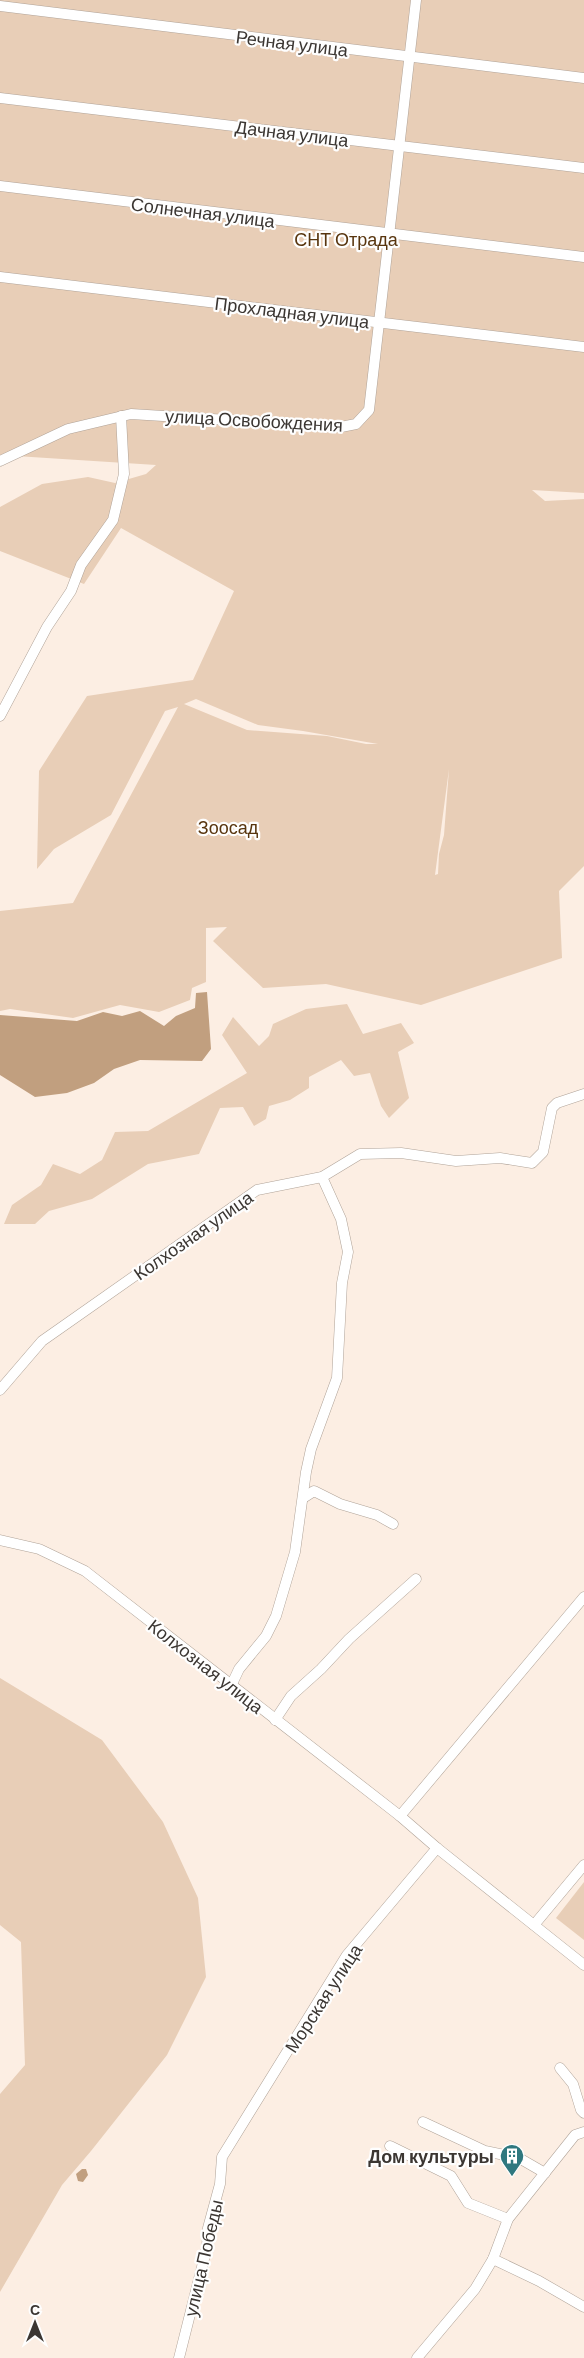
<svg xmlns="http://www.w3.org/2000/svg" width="584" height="2358" viewBox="0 0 584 2358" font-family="Barlow,sans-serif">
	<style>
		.green { fill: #e8ceb7; fill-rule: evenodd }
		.water { fill: #c19f7f }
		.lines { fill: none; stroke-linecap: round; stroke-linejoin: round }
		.minor-casing { stroke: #b0a398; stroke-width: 11 }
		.minor { stroke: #fff; stroke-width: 10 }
		.labels { text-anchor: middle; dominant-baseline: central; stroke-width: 4.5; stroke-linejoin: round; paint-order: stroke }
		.street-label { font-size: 18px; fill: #3b3632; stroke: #fefefe }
		.park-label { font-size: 18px; fill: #58350e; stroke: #fefefe }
		.poi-label { font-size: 18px; font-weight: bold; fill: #3b3632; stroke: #fefefe; text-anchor: end }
	</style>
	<rect width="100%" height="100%" fill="#fceee3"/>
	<g class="green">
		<path d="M0,0H584V493L532,490L545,501L584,499V866L559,891L562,958L421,1005L326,984L263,988L213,941L227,927L206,928V982L192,988L190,1000L159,1012L120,1005L73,1018L10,1009L0,1011V911L73,903L178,707L165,711L111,815L54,849L37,869L39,771L87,696L193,680L234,591L121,528L84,584L0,551V507L42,484L88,477L115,483L146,474L156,465L0,455ZM196,699L258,725L303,731L378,744H366L327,736L247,730L184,704ZM449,769L444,835L439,854L438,874L435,875Z"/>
		<path d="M347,1004L363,1034L401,1023L414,1043L398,1052L409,1098L389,1118L381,1106L370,1073L354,1076L341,1060L309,1077V1088L290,1100L269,1106L266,1119L254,1126L243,1107L220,1108L199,1154L148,1164L92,1199L49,1211L35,1224H4L12,1205L41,1185L53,1164L80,1174L102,1160L115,1132L148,1131L247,1073L222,1035L233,1017L259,1046L269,1036L273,1024L306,1009Z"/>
		<path d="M0,1678L102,1740L163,1822L198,1898L206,1977L167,2055L91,2151L62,2185L0,2292V2094L25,2065L21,1942L0,1925Z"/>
		<path d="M584,1882V1940L556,1918Z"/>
	</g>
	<g class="water">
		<path d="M207,992L211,1049L202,1061L140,1060L114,1069L94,1083L67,1093L35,1097L0,1075V1015L77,1021L103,1012L122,1016L140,1011L164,1026L176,1016L195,1008L196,993Z"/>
		<path d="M82,2169H86L88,2175L83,2182L78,2181L76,2174Z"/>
	</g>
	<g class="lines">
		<g class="minor-casing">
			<g id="minor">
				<path d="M0,6L584,78"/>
				<path d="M0,98L584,168"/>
				<path d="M0,186L584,257"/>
				<path d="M0,277L584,347"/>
				<path d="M0,461L68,429L131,414L341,427L356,424L369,410L416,0"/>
				<path d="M0,716L47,627L71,591L81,565L113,520L124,474L121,416"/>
				<path d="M0,1390L42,1341L257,1190L322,1177L360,1154L401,1153L456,1161L500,1158L532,1163L543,1152L552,1108L557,1103L584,1094"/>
				<path d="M303,1498L314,1491L340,1504L377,1515L393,1524"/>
				<path d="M0,1540L39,1549L85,1571L400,1816L437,1848L584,1965"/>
				<path d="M231,1686L239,1669L266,1636L276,1616L295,1552L306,1472L311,1449L337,1378L342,1283L348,1252L341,1219L322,1177"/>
				<path d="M275,1720L291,1696L321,1669L349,1639L416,1579"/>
				<path d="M400,1816L584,1597"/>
				<path d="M534,1925L584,1865"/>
				<path d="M560,2068L573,2084L581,2110L584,2113"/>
				<path d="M423,2122L485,2151L519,2158L545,2173"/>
				<path d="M390,2146L451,2176L468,2203L508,2219"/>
				<path d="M493,2259L539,2281L584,2307"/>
				<path d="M179,2358L207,2247L208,2228L220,2184L222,2157L347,1955L437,1848"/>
				<path d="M417,2358L475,2289L493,2259L508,2219L575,2135L584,2132"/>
			</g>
		</g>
		<use href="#minor" class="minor"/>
	</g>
	<defs>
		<g id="building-pin" transform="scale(1.25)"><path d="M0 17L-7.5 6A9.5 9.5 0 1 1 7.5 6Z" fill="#2f787f" stroke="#fefefe"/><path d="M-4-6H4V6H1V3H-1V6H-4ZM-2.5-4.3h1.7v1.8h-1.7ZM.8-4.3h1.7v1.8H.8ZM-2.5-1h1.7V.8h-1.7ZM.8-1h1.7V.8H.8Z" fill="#fff"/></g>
	</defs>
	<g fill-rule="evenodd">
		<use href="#building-pin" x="512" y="2156"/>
	</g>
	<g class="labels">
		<g class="street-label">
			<text transform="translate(292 43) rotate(7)">Речная улица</text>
			<text transform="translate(292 133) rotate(7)">Дачная улица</text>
			<text transform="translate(203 212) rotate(7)">Солнечная улица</text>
			<text transform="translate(292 312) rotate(7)">Прохладная улица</text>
			<text transform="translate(254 420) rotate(3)">улица Освобождения</text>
			<text transform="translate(193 1235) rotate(-35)">Колхозная улица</text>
			<text transform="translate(206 1666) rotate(38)">Колхозная улица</text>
			<text transform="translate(323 1998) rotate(-57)">Морская улица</text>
			<text transform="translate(203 2258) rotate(-77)">улица Победы</text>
		</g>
		<g class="park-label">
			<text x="346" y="239">СНТ Отрада</text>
			<text x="228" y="827">Зоосад</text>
		</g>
		<g class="poi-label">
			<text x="494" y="2156">Дом культуры</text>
		</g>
	</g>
	<g transform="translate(35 2323)" stroke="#fefefe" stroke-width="4" paint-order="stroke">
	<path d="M0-4L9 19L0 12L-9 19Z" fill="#3b3632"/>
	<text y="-8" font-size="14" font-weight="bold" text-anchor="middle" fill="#3b3632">С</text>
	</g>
</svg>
